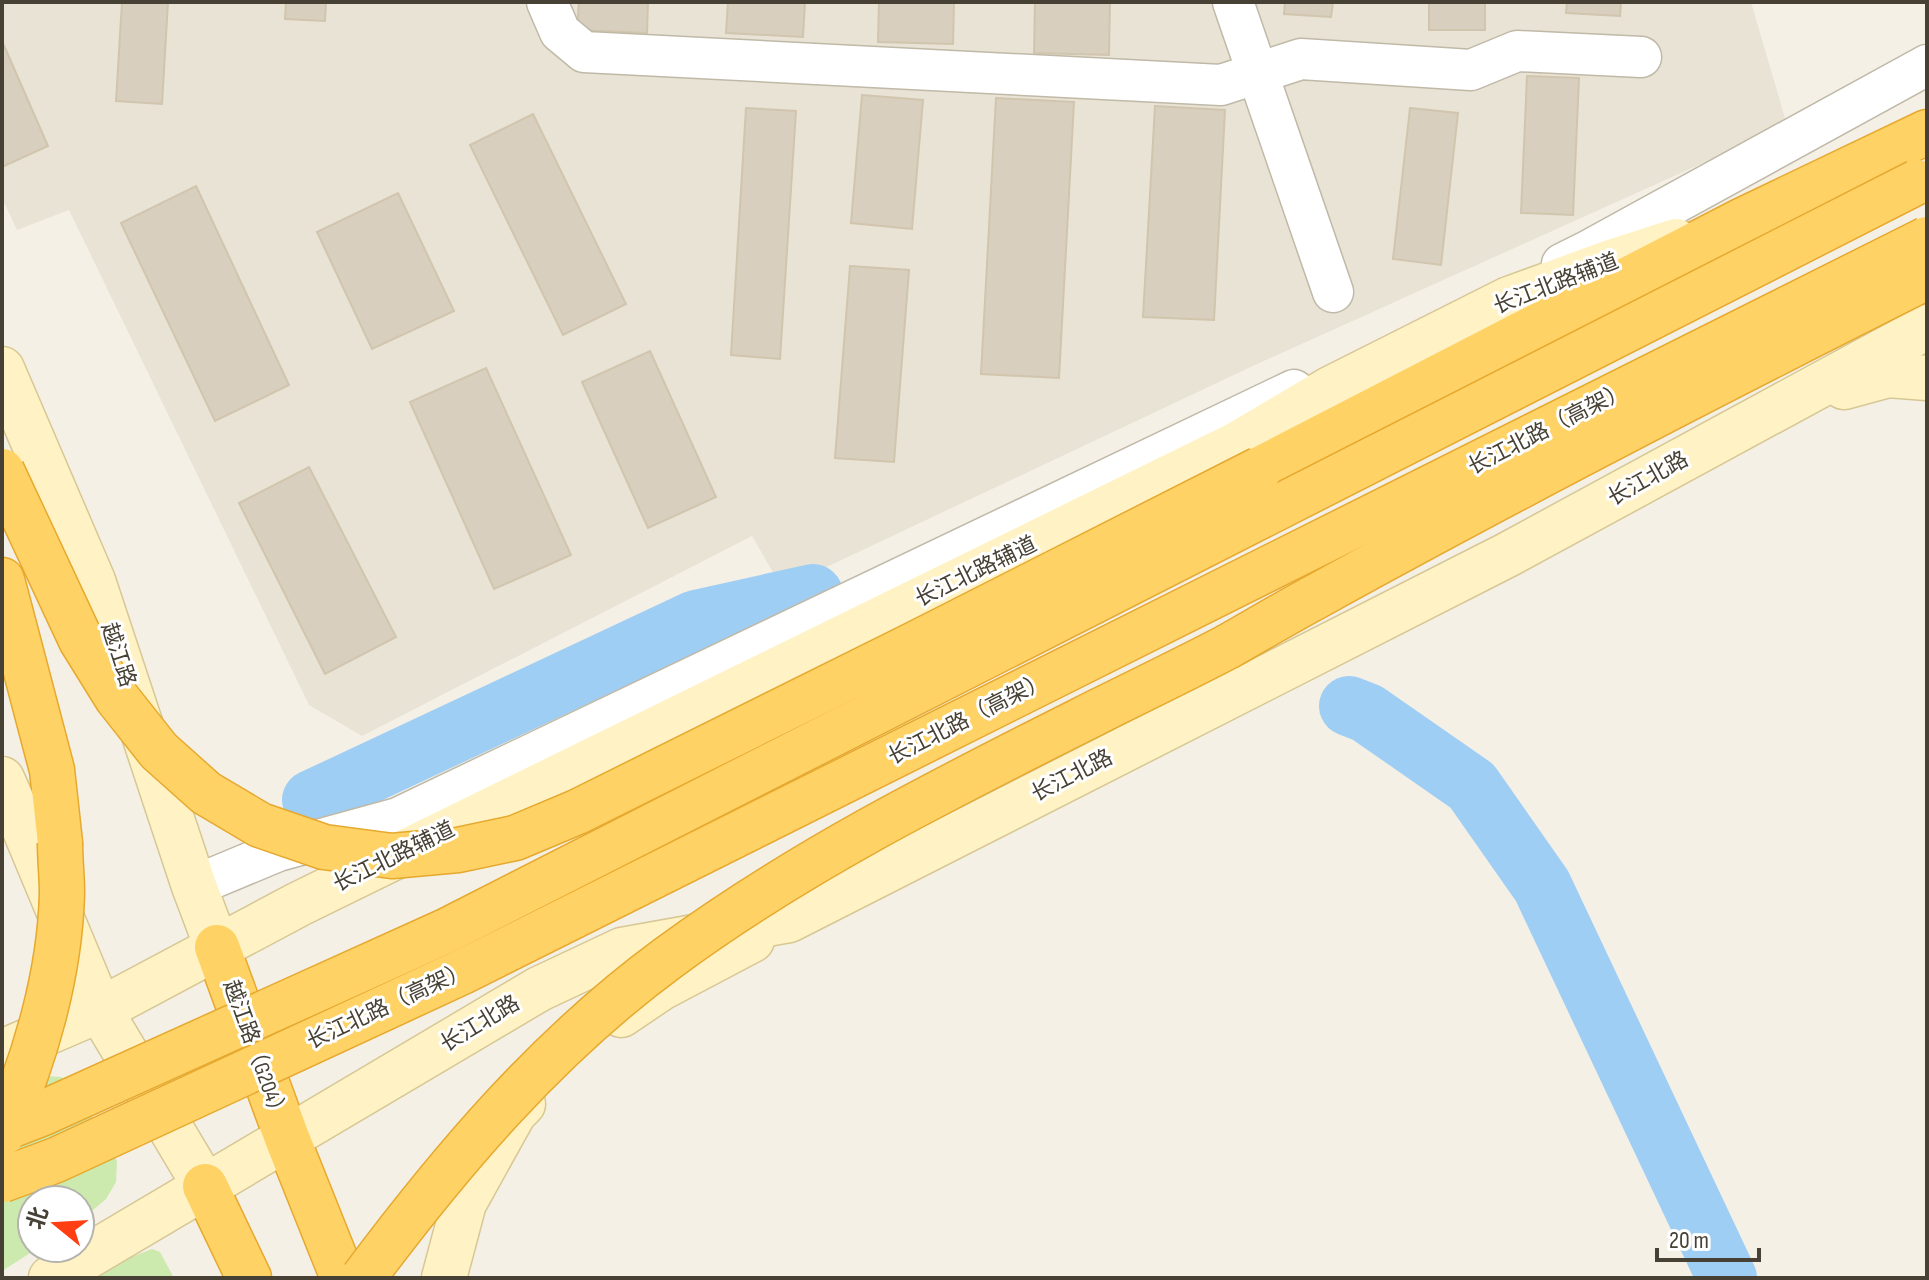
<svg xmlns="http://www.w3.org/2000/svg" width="1929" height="1280" viewBox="0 0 1929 1280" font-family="'Sofia Sans Condensed','Noto Sans SC',sans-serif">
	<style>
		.residential { fill: #e8e3d4 }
		.green { fill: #cceaad }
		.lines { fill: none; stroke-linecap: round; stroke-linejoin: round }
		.river { stroke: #9fcef4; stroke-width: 60 }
		.building { fill: #d9cfbe; stroke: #d1c5ae; stroke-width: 2 }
		.street-casing { stroke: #c0b9a8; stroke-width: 43 }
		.secondary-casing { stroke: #d7c793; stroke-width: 47 }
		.highway-casing { stroke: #e6a92e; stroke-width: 47 }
		.street { stroke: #fff; stroke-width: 40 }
		.secondary { stroke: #fff3c5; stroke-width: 44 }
		.highway { stroke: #ffd266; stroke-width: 44 }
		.highway-bridge-casing { stroke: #e6a92e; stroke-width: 47; stroke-linecap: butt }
		.highway-bridge { stroke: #ffd266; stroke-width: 44 }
		.labels { text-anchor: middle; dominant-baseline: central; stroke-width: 6; stroke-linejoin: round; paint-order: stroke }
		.street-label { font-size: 22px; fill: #474135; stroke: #fff }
	</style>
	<rect width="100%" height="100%" fill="#f4f0e6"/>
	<path class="residential" d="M2,2H1751L1787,125L1255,365L782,588L752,536L362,736L309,705L69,210L17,230L2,198Z"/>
	<g class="green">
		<path d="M47,1076L61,1077L71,1083L99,1128L117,1161L116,1182L106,1199L80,1221V1200H32V1248H38L2,1271V1093Z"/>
		<path d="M152,1249L160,1252L174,1278H90L124,1260Z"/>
	</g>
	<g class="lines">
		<g class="river">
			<path d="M1349,706L1367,713L1472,786L1542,886L1727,1278"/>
			<path d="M312,800L696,620L813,594"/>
		</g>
	</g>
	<g class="building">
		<path d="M122,2H168L162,104L116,101Z"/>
		<path d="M286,2H326L325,21L285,19Z"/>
		<path d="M579,2H648L647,33L577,30Z"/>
		<path d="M728,2H805L803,37L726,33Z"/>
		<path d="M879,2H954L953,44L878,42Z"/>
		<path d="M1035,2H1110L1109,55L1034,53Z"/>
		<path d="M1285,2H1333L1331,17L1284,14Z"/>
		<rect x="1429" y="2" width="56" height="28"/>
		<path d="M1567,2H1621L1620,16L1566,13Z"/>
		<path d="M2,41L48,146L2,167Z"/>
		<path d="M1527,76L1579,78L1573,215L1521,213Z"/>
		<path d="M862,95L923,100L912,229L851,223Z"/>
		<path d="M996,98L1074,102L1059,378L981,374Z"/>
		<path d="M1155,106L1225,110L1214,320L1143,317Z"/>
		<path d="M746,108L796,111L780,359L731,355Z"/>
		<path d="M1410,108L1458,113L1441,265L1393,259Z"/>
		<path d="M533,114L626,304L563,335L470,145Z"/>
		<path d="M196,186L289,385L215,421L121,223Z"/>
		<path d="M398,193L454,311L372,349L317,232Z"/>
		<path d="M850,266L909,270L894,462L835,458Z"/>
		<path d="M650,351L716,497L648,528L582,382Z"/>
		<path d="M486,368L571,555L494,589L410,402Z"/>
		<path d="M309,467L396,637L325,674L239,503Z"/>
	</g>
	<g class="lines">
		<g class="street-casing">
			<g id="street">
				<path d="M547,2L560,32L584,52L1221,85L1301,59L1471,70L1517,51L1641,57"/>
				<path d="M1233,2L1333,292"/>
				<path d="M1562,264L1586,252L1927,65"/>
				<path d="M194,886L278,851L398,818L1294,390"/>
			</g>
		</g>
		<g class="secondary-casing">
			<g id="secondary">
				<path d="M2,369L93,581L194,886L217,947"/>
				<path d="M1844,387L1888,375L1927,378"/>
				<path d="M2,779L24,828L100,1010L205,1186"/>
				<path d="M621,1015L661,988L752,940"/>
				<path d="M2,1052L100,1010L299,904L1237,444L1330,389L1509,299L1608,263L1676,241"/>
				<path d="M51,1278L539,989L622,950L789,920L1507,555L1927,327"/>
				<path d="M444,1278L464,1203L514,1113L523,1104"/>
			</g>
		</g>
		<g class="highway-casing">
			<g id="highway">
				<path d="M1260,469L1743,220L1927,132"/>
				<path d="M2,580L52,770L60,843"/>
				<path d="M217,947L287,1138L343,1278"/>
				<path d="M205,1186L249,1278"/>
			</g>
		</g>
		<use href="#street" class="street"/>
		<use href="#secondary" class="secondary"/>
		<use href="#highway" class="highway"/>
		<g class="highway-bridge-casing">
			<g id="highway-bridge">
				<path d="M2,471L81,640L117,698L159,751L206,793L260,825L324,847L392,856L458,850L515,838L577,812L911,646L1260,469"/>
				<path d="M2,1129L43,1113L446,931L1917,182"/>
				<path d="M2,1134C35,1060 60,974 62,893C62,877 60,860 60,843"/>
				<path d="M2,1180L56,1160L462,972L1927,239"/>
				<path d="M363,1278C452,1159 547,1047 668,958C802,859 952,785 1101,710C1143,689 1185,669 1227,647C1257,630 1287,612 1317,596C1518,485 1722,380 1927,277"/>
			</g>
		</g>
		<use href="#highway-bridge" class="highway-bridge"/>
	</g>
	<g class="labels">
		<g class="street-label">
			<text transform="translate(1556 284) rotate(-21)">长江北路辅道</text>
			<text transform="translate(1548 429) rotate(-27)">长江北路（高架）</text>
			<text transform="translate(1648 479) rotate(-29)">长江北路</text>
			<text transform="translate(976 572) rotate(-26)">长江北路辅道</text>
			<text transform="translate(118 655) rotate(72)">越江路</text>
			<text transform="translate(968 719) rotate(-27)">长江北路（高架）</text>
			<text transform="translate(1072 776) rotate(-27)">长江北路</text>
			<text transform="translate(394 857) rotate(-26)">长江北路辅道</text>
			<text transform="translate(388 1006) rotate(-25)">长江北路（高架）</text>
			<text transform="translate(480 1024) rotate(-31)">长江北路</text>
			<text transform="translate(255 1051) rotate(70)">越江路（G204）</text>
		</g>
	</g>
	<rect width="1929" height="1280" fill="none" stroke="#474135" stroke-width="8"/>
	<g transform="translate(56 1224) rotate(288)"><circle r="38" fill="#ffffff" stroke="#b5b3ae" stroke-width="2"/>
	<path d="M0-6L14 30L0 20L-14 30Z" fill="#ff3f12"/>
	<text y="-12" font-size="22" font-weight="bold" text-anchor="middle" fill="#474135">北</text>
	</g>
	<path d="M1657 1248v12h102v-12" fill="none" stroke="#474135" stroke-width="4"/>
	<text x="1669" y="1248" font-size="24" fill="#474135" stroke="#ffffff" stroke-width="6" paint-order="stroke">20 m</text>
</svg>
